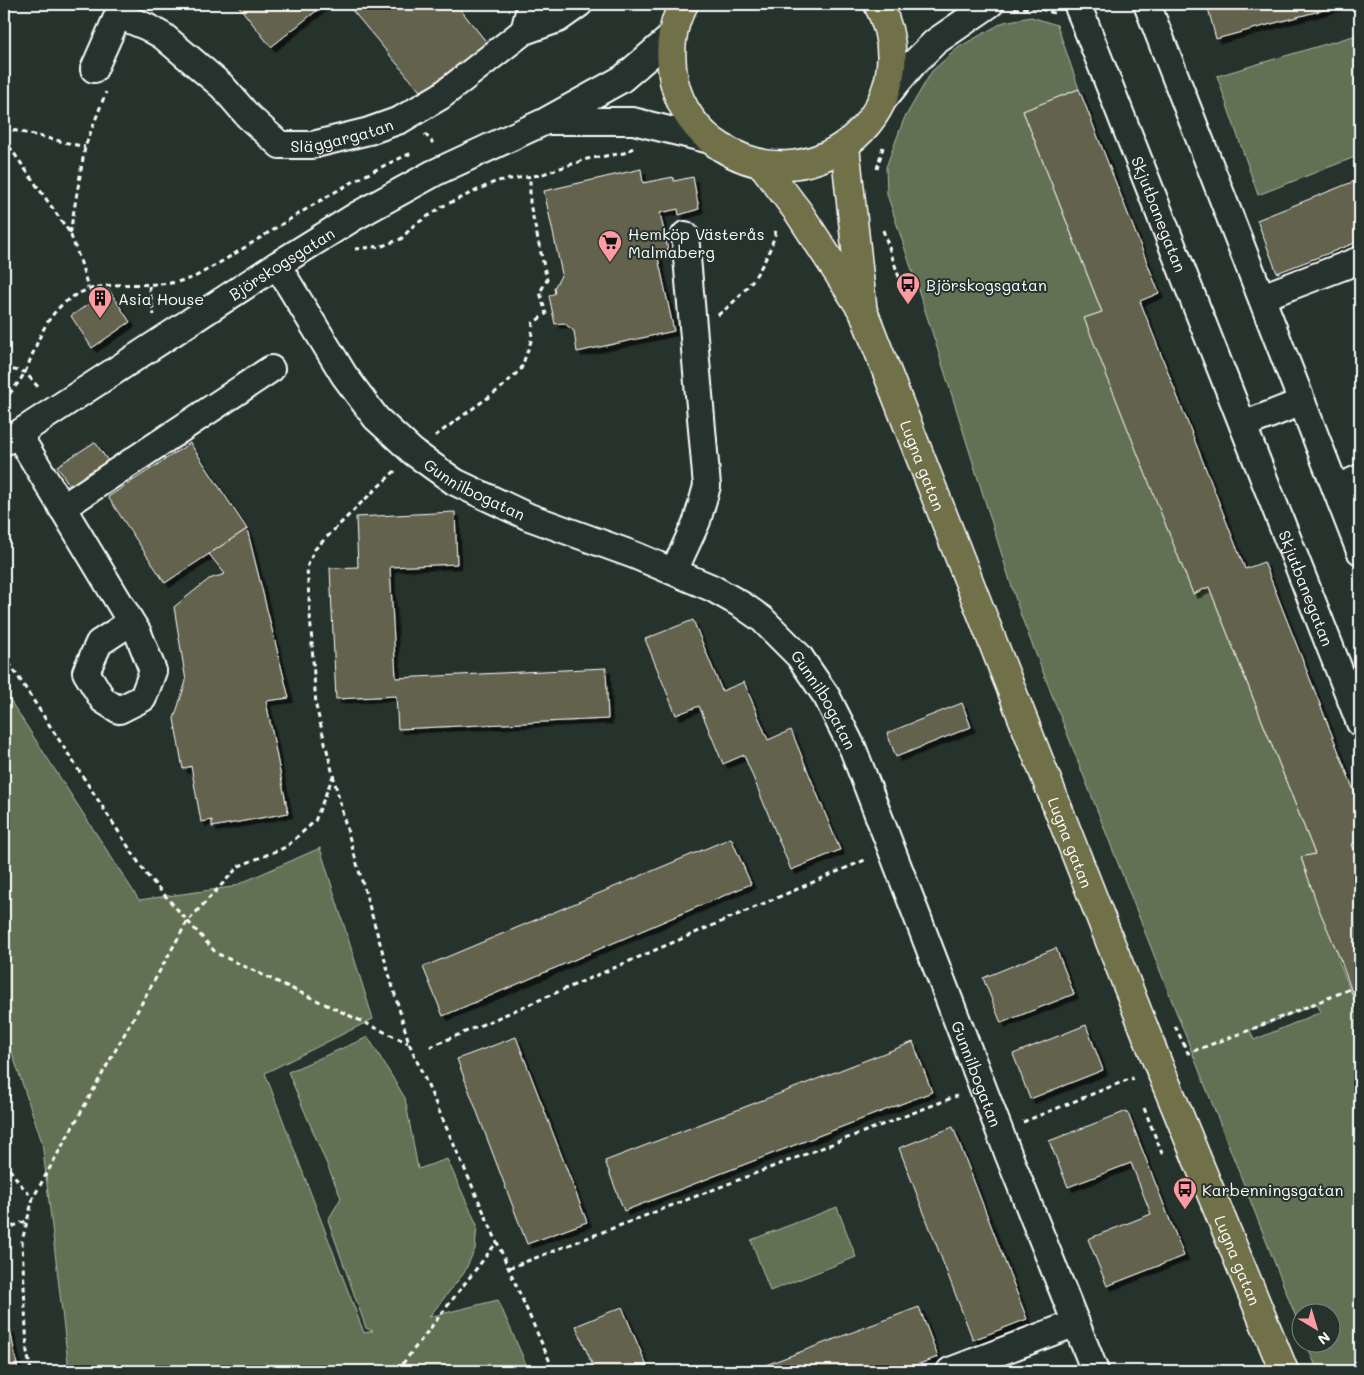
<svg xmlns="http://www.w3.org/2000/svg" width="1364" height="1375" viewBox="0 0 1364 1375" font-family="Mali,sans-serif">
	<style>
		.green { fill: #627153; stroke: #b0b8a9; fill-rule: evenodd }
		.building { fill: #64624e; stroke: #fff; filter: url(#shadow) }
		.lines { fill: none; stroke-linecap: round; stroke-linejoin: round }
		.minor-casing { stroke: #fff; stroke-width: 30 }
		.major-casing { stroke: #fff; stroke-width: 31 }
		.path { stroke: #fff; stroke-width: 3; stroke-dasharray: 5 4; stroke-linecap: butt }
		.minor { stroke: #26332d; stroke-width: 26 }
		.major { stroke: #6f704a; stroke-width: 28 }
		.labels { text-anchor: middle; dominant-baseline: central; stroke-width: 4; stroke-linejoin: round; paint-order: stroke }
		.street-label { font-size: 16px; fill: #fff; stroke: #26332d }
		.poi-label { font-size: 16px; fill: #fff; stroke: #26332d; text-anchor: start }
	</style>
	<defs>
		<filter id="shadow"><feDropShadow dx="4.5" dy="4.5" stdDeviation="0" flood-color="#0009"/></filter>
	</defs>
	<rect width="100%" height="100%" fill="#26332d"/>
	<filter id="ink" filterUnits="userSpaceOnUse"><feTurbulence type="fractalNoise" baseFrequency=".02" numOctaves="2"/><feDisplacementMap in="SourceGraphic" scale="10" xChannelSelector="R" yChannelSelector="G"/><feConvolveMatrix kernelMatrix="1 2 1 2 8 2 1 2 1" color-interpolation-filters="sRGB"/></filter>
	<g filter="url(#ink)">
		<g class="green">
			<path d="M1031,17L1057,25L1079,89L1023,111L1102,312L1085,318L1193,593L1209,587L1315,854L1301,858L1341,961L1339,962L1360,1015V1371H1318L1306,1343L1332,1342V1312H1302L1301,1330L1021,616L934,338L887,194L886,167L904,119L932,71L959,47L1004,22ZM1317,1004L1321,1012L1254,1040L1250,1030Z"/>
			<path d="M1360,34V155L1258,195L1217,76Z"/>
			<path d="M4,691L139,900L232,887L320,848L373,1019L265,1073L364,1333L373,1331L366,1328L328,1220L341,1198L288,1072L368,1037L405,1098L418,1169L447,1159L477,1225L475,1249L464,1273L429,1317L498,1300L529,1371H69L42,1142L4,1029Z"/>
			<path d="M837,1207L856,1257L770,1291L751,1240Z"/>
		</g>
		<g class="building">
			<path d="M237,4H325L271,47Z"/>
			<path d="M347,4H456L488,44L424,96Z"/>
			<path d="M1207,4H1345L1216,39Z"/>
			<path d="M1079,89L1159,293L1140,301L1245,569L1264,562L1360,806V840L1352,844L1360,865V1015L1341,961L1318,907L1301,857L1315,854L1209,587L1193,594L1084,318L1102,312L1023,111Z"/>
			<path d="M641,169L643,183L673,177L674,181L693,177L699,209L679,215L678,209L660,213L668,250L657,253L674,331L577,352L574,331L564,323L555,324L549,296L555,293L554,288L562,274L544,191Z"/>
			<path d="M1360,179V241L1277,273L1257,220Z"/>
			<path d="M109,290L130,322L92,348L71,316Z"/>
			<path d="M95,442L110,464L72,489L57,466Z"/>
			<path d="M190,443L247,529L165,583L108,497Z"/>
			<path d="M455,512L457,564L390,567L396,678L606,668L608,719L398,729L396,696L336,699L330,568L358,567L356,517Z"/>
			<path d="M247,529L289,698L266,701L288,813L212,827V820L201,822L191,766L183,769L174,719L186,681L174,607L209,579L225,574L209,554Z"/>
			<path d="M693,620L722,691L744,682L768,740L791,730L840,850L791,870L744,755L723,764L699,706L676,715L645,639Z"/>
			<path d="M962,703L971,727L896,757L887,733Z"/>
			<path d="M731,838L751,884L443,1016L423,967Z"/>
			<path d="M1056,948L1074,994L1001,1023L983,978Z"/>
			<path d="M1086,1025L1103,1070L1030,1099L1013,1054Z"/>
			<path d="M516,1037L587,1222L527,1244L457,1059Z"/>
			<path d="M913,1042L932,1092L624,1211L605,1161Z"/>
			<path d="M1127,1111L1184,1256L1107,1286L1088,1239L1151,1214L1131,1163L1068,1187L1049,1141Z"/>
			<path d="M953,1127L1027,1319L973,1340L899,1148Z"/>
			<path d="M622,1307L649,1371H595L576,1326Z"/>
			<path d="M919,1307L938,1357L900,1371H750Z"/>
			<path d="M10,1329L18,1370L4,1371V1330Z"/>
		</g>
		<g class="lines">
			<g class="minor-casing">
				<g id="minor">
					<path id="s1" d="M123,4L118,15L147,27L163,36L222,86L248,116L280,145H312L369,131L400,120L441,96L524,31L558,19L579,4"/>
					<path id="s2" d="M1082,4L1079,9L1082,16L1360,723"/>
					<path d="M1147,4L1360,551"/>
					<path d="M524,31L531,4"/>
					<path d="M94,69L118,15"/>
					<path d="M881,102L913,64L935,42L990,4"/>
					<path d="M547,121H633L710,140"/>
					<path id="s3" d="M277,265L344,375L376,418L413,452L455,482L529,517L634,555L712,588L742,605L762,619L799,656L827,697L853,749L1009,1156L1095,1371"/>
					<path d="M1262,297L1360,260"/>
					<path d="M1243,425L1302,402"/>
					<path d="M18,434L131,622L138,633L153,671L143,698L119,710L103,700L86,672L99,643L131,622"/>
					<path id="s4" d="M4,442L18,434L277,265L356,216L434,173L546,121L622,79L672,36"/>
					<path d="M1336,488L1360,478"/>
					<path d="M62,508L271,369"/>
					<path d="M674,571L697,521L707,486L685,235"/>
					<path d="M950,1371L1076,1323"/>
				</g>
			</g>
			<g class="major-casing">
				<g id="major">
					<path d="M684,4C670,26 669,56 674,81C680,108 697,132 721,147C817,208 931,105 878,4"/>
					<path d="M845,146L862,304"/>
					<path id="s5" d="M762,164L799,213L863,311L1158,1064L1284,1371"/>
				</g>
			</g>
			<g class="path">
				<path d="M1014,9L1035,7L1054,13"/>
				<path d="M4,128L85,147"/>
				<path d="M425,134L433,143"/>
				<path d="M4,139L70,233L81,263L88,288"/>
				<path d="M877,169L883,147"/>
				<path d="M883,230L902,286"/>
				<path d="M70,233L85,147L106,92"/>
				<path d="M355,249L382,246L401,239L413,226L443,206L497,181L540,175L587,159L624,153L633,148"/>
				<path d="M149,286L154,315"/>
				<path d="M718,315C746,294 768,264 776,230"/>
				<path d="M4,368L25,372L39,388"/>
				<path d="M4,401C11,391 21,381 26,370C37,345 44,317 68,300C102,274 149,292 188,279C194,278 200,274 205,271C225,260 244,248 263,236C311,206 360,175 412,153"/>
				<path d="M435,436L501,388L521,369L531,341L533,323L546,314L540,292L547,280L530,204V177"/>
				<path d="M395,471L360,504L315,549L307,567L316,706L344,819L409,1043L554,1371"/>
				<path d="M4,655L146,874L216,953L408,1043"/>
				<path d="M1175,1026L1188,1053L1250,1030L1350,989"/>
				<path d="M430,1047L867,859"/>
				<path d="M1144,1108L1163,1156"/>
				<path d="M1023,1122L1132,1078L1133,1081"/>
				<path d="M4,1162L22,1186L33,1198"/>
				<path d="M4,1230L26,1221"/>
				<path d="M509,1268L957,1096"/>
				<path d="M31,1371L27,1352L22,1241L33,1198L187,922L239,866L286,847L315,821L333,776"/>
				<path d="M397,1371L497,1242"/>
			</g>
			<use href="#minor" class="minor"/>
			<use href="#major" class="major"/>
		</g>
	</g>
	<defs>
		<g id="supermarket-pin" transform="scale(1.25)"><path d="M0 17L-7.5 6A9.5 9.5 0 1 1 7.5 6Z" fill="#ff9aa2" stroke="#26332d"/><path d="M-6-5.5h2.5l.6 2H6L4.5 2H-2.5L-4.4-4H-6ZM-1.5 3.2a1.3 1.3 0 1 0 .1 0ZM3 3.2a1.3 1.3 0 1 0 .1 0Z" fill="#111"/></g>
		<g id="bus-pin" transform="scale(1.25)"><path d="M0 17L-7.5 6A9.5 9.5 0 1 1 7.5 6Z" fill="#ff9aa2" stroke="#26332d"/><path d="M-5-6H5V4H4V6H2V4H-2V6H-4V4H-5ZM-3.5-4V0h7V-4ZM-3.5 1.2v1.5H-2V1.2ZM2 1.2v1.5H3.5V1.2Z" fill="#111"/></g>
		<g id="building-pin" transform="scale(1.25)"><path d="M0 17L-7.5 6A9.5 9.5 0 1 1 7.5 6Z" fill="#ff9aa2" stroke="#26332d"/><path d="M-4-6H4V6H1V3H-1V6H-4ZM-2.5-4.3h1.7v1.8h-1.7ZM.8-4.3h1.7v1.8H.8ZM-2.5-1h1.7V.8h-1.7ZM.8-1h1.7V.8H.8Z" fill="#111"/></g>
	</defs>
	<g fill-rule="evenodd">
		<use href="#supermarket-pin" x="610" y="242"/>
		<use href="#bus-pin" x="908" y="284"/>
		<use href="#building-pin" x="100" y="298"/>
		<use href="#bus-pin" x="1185" y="1189"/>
	</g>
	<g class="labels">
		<g class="street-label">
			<text stroke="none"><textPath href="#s1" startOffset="285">Släggargatan</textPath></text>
			<text stroke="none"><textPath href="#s2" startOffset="226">Skjutbanegatan</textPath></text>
			<text stroke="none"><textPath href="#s4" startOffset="330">Björskogsgatan</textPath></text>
			<text stroke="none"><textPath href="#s5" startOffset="344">Lugna gatan</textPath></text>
			<text stroke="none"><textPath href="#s3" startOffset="305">Gunnilbogatan</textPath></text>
			<text stroke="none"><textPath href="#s2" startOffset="628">Skjutbanegatan</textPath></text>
			<text stroke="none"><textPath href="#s3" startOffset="724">Gunnilbogatan</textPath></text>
			<text stroke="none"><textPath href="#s5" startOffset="749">Lugna gatan</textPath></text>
			<text stroke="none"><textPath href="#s3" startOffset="1129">Gunnilbogatan</textPath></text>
			<text stroke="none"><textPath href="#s5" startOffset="1199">Lugna gatan</textPath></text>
		</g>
		<g class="poi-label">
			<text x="628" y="233">Hemköp Västerås<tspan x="628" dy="18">Malmaberg</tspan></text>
			<text x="926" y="284">Björskogsgatan</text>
			<text x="118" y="298">Asia House</text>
			<text x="1202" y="1189">Karbenningsgatan</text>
		</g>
	</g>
	<rect width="1364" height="1375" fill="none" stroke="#26332d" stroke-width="20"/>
	<rect x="10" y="10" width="1344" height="1355" fill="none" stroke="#fff" stroke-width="2" filter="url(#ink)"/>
	<g transform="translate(1316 1328) rotate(142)"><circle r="24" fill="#26332d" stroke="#7d8581"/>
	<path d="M0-4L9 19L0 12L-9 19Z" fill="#ff9aa2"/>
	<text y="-8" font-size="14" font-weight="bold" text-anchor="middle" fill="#ffffff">N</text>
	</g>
</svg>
